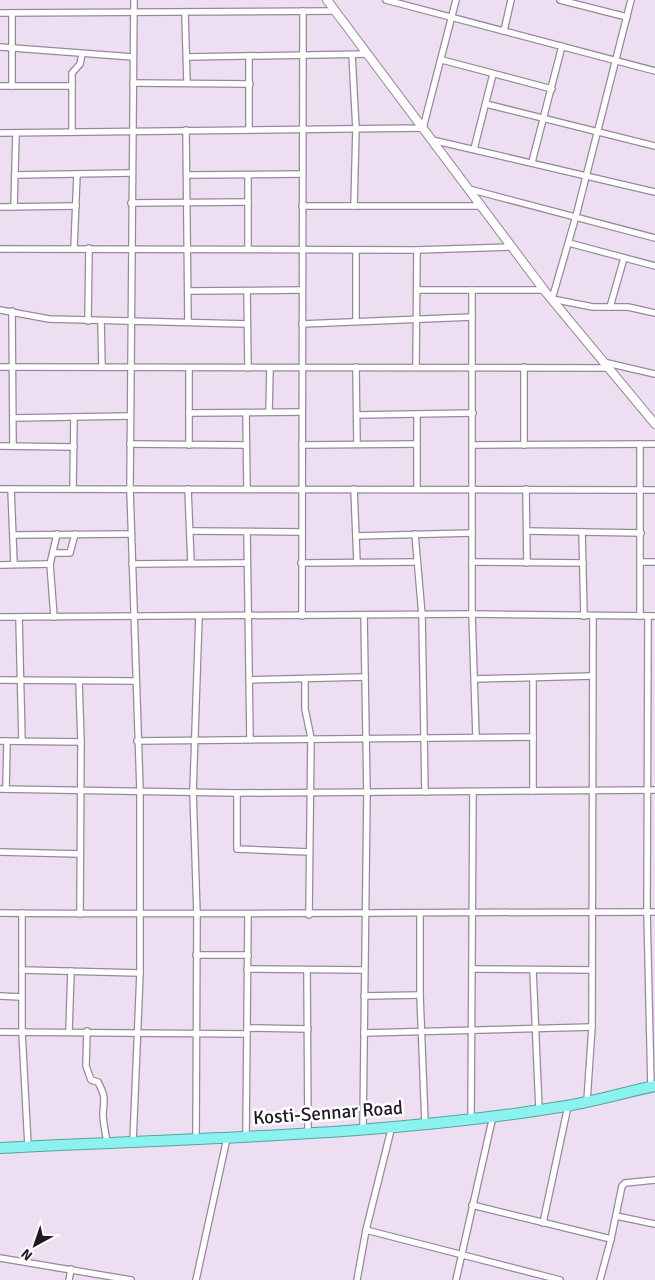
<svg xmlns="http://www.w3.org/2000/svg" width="655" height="1280" viewBox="0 0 655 1280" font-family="Signika,sans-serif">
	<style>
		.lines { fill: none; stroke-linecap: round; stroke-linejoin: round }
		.minor-casing { stroke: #97889b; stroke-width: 8 }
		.tertiary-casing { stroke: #97889b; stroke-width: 10 }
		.trunk-casing { stroke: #52a4a4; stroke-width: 12 }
		.minor { stroke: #fff; stroke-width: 5.5 }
		.tertiary { stroke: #fff; stroke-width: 8 }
		.trunk { stroke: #8bf2ef; stroke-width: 10 }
		.labels { text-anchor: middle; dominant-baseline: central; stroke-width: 5; stroke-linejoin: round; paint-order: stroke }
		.street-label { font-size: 19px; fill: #1f1920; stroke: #fff }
	</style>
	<rect width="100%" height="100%" fill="#eedef2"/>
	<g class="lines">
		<g class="minor-casing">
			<g id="minor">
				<path d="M386,0L655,71"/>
				<path d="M560,0L627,17"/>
				<path d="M631,0L576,216L552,299L593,307H628L655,313"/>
				<path d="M0,13L336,11"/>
				<path d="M12,13V86"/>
				<path d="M185,13L187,83"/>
				<path d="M504,31L511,0"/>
				<path d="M0,47L133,57"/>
				<path d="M352,55L356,129L354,206"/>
				<path d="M187,57L367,54"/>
				<path d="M442,60L552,89"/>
				<path d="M133,83L250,84"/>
				<path d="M0,86H72"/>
				<path d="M486,104L655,146"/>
				<path d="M249,129V56"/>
				<path d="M186,130L188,322"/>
				<path d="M72,132V73L80,64L82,54"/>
				<path d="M0,133L423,128L456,0"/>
				<path d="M432,140L655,192"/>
				<path d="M474,149L493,74"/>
				<path d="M532,162L562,46"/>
				<path d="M15,175L131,173"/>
				<path d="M187,175L302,174"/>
				<path d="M469,189L655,238"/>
				<path d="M131,203L248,202"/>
				<path d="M302,206H481"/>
				<path d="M0,207L76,206"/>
				<path d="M14,207L16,133"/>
				<path d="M569,243L655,266"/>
				<path d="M74,248L77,174"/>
				<path d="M0,249L417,250L512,247"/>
				<path d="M248,249V175"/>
				<path d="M417,290H544"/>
				<path d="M472,290V614L476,737"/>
				<path d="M188,291L302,290"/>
				<path d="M247,291L248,368"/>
				<path d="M610,307L624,258"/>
				<path d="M0,310L49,319L247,324"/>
				<path d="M12,311L13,446"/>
				<path d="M88,321L89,248"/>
				<path d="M101,321L102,367"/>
				<path d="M356,321V250"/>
				<path d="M302,324L472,317"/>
				<path d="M603,362L655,374"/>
				<path d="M416,366L417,250"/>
				<path d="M0,367L608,368"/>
				<path d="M356,367L357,444"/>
				<path d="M524,367V445"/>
				<path d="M269,412L270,368"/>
				<path d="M189,413L302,412"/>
				<path d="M246,413L247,489"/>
				<path d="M417,414V489"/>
				<path d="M357,415L473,413"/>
				<path d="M13,418L130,416"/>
				<path d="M130,444L246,445"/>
				<path d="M640,444V616"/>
				<path d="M189,445V368"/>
				<path d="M302,445L417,444"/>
				<path d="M473,445L655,444"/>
				<path d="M0,446L74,447"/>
				<path d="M0,489L655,490"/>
				<path d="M11,489L14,564"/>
				<path d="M73,489L74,417"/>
				<path d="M188,489L191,563"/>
				<path d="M354,489L357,562"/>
				<path d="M526,489L527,563"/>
				<path d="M190,531L302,532"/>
				<path d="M527,531L641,533"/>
				<path d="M247,532L250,739"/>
				<path d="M582,532L584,616"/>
				<path d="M415,534L422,615L425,792"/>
				<path d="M13,535L131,534"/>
				<path d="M356,536L472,533"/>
				<path d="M53,553H70L75,534"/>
				<path d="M472,562L583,563"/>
				<path d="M641,562H655"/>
				<path d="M301,563L416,562"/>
				<path d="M132,564L247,563"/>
				<path d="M0,565L50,564"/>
				<path d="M302,616L303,11"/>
				<path d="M648,616L647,912L651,1087"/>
				<path d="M0,617L472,614L655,616"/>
				<path d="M54,617L50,564L57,534"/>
				<path d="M19,618L22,741"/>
				<path d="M533,678V791"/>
				<path d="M305,679V709L311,738L309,915"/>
				<path d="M475,679L592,676"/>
				<path d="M0,680L135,681"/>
				<path d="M249,680L365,677"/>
				<path d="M79,681L81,742L80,914"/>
				<path d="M0,741L81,742"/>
				<path d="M137,741L533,737"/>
				<path d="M0,789L237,793L655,790"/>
				<path d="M6,789L7,741"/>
				<path d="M237,793V849L309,852"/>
				<path d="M0,852L80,854"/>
				<path d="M0,913C218,915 437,912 655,912"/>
				<path d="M22,913V1032L28,1146"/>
				<path d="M420,913V995L425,1123"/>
				<path d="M196,955H248"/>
				<path d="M247,969L363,970"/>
				<path d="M473,969L592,970"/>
				<path d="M22,970L140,973"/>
				<path d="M307,970L308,1132"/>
				<path d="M533,970L539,1110"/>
				<path d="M0,996L21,997"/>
				<path d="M364,996L420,995"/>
				<path d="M247,1028L308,1029"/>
				<path d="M69,1031L71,971"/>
				<path d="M87,1031L86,1066L91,1080L98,1082C106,1097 104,1099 103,1114C103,1123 106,1134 107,1143"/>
				<path d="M0,1032L247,1034"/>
				<path d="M364,1033L592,1027"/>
				<path d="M587,1101L592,1027L593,616"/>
				<path d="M471,1118L473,792"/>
				<path d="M363,1128L367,793L364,615"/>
				<path d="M246,1136L248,914"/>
				<path d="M196,1139L197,914L193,792L199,616"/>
				<path d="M133,1142L140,973V790L130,489L134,0"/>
				<path d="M472,1205L611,1239L600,1280"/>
				<path d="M616,1216L655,1224"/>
				<path d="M543,1223L568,1106"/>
				<path d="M366,1230L560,1280"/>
				<path d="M611,1239L622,1186L625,1183L655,1180"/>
				<path d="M0,1258L131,1280"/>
				<path d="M69,1280L71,1269"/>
				<path d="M196,1280L227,1138"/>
				<path d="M357,1280L366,1230L392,1126"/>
				<path d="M456,1280L493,1116"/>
			</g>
		</g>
		<g class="tertiary-casing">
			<path id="tertiary" d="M327,0L544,290L655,424"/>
		</g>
		<g class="trunk-casing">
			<path id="trunk" d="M0,1148C188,1138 380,1137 566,1106C596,1101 626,1092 655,1086"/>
		</g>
		<use href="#minor" class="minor"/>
		<use href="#tertiary" class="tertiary"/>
		<use href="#trunk" class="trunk"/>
	</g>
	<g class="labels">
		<g class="street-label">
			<text transform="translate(328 1113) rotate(-4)">Kosti-Sennar Road</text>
		</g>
	</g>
	<g transform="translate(35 1245) rotate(220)" stroke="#ffffff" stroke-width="4" paint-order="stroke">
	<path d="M0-4L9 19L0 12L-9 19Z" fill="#1f1920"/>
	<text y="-8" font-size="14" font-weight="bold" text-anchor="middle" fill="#1f1920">N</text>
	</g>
</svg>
